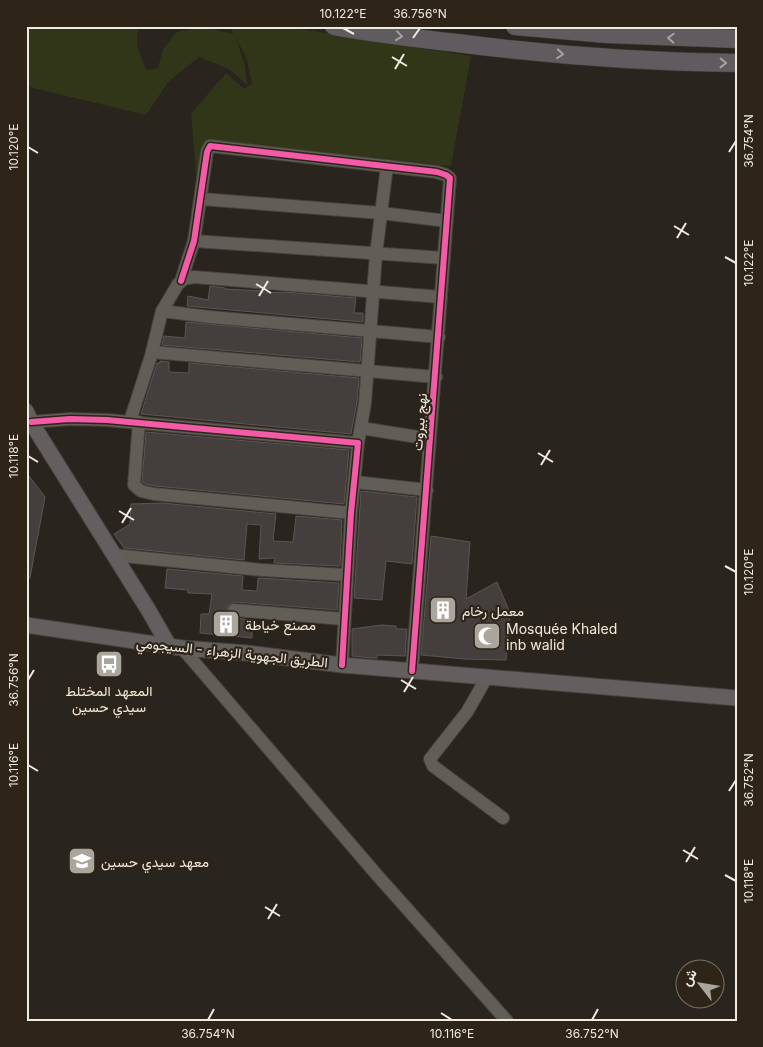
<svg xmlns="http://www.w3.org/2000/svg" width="763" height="1047" viewBox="0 0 763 1047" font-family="Inter,Vazirmatn,sans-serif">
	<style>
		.green { fill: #323619 }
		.building { fill: #443e3c; stroke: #5b5553 }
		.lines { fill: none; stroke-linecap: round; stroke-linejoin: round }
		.minor-casing { stroke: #46413c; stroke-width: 14 }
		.major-casing { stroke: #46413c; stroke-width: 17 }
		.highway-casing { stroke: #46413c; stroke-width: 19 }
		.minor { stroke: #615d57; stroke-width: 12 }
		.major { stroke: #625f5e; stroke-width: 15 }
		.highway { stroke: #605b5e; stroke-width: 18 }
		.cycleway-casing { stroke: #2e2518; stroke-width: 9 }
		.cycleway { stroke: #f35aa7; stroke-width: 6 }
		.oneway { stroke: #a8a2a0 }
		.ticks { fill: none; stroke: #f0eae2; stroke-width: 2 }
		.labels { text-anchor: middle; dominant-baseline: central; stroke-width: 4.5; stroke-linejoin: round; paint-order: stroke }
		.street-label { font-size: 14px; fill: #f0eae2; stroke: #2e2518 }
		.poi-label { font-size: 14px; fill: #f0eae2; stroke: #2e2518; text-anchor: start }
		.neatline { fill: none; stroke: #f0eae2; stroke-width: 2 }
		.ticks-label { font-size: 12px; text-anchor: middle; fill: #f0eae2 }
	</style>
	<rect width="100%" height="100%" fill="#29241d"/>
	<path class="green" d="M26,26H138L137,45L146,70L158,68L163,49L177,32L205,27L233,34L230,26H281L471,56L451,166L207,140L197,184L191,114L226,73L244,89L252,83L247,59L236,38L245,66L247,85L229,69L199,57L168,82L146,115L29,87L26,89Z"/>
	<g class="building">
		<path d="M210,286L225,288V289L264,291V293L285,292L356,298L354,313H363V322L187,306L188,296L208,300Z"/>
		<path d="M186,322L362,338L360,362L162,345L164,336L185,338Z"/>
		<path d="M160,361L169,362V372L189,373V363L359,378L357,402L351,434L141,414L157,363H160Z"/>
		<path d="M146,432L349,450L344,504L155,486L145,484L142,482Z"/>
		<path d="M26,472L45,497L30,578H26Z"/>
		<path d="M361,491L417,497L412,564L386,561L382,600L354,598Z"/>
		<path d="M162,503L276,514L273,541L293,542L296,516L342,520L340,566L274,563L275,558L259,559L261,525L247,524L244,560L124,548L114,534L130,524L131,504Z"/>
		<path d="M431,536L470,542L466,599L497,582L510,613L506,660L465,659L421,655Z"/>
		<path d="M167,569L243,576L242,590L257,591L258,578L339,583L337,610L234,602L227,606V614L233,618L253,620L252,638L200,633L201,614H209L212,594L188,593V590L165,588Z"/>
		<path d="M381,625L396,626V629H407L405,656L377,655V658H372L352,656V629Z"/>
	</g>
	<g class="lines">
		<g class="minor-casing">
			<g id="minor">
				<path d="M201,199L381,213L447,221"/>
				<path d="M194,241L444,258"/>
				<path d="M181,281L194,241L207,152L210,146L437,172L446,175L450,178L412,671"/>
				<path d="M162,311L210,317L439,337"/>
				<path d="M152,352L436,377"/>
				<path d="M130,421L151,356L162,311L178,284L184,279L194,277L441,297"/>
				<path d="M31,422L70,419L107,420L358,443L351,513L342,665"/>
				<path d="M139,422L134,485L141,491L154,494L351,513"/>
				<path d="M361,428L430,439"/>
				<path d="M358,443L365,403L376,254L387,166"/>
				<path d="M355,482L427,490"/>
				<path d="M114,555L262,570L347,575"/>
				<path d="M234,610L344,619"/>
				<path d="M182,648L377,875L507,1021"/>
				<path d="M487,677L467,712L430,759L433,766L503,818"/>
			</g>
		</g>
		<g class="major-casing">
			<g id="major">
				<path d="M26,411L31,422L149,611L169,646"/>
				<path d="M26,625L182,648L247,653L342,665L737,698"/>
			</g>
		</g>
		<g class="highway-casing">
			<g id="highway">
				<path d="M334,26C375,34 416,38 457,43C550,55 643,62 737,63"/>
				<path d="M515,26L607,34L737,39"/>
			</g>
		</g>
		<use href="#minor" class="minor"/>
		<use href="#major" class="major"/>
		<use href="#highway" class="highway"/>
		<g class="cycleway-casing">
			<g id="cycleway">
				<path d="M181,281L194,241L207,152L210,146L437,172L446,175L450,178L412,671"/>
				<path d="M31,422L70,419L107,420L358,443L351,513L342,665"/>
			</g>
		</g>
		<use href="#cycleway" class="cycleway"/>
	</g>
	<defs><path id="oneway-chevron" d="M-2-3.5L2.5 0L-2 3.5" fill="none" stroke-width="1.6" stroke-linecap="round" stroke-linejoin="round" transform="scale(1.25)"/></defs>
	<g class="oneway">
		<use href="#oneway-chevron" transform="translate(399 36) rotate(7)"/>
		<use href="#oneway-chevron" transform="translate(671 38) rotate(-177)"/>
		<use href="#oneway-chevron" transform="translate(560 54) rotate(5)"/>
		<use href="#oneway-chevron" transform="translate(723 63) rotate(1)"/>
	</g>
	<path class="ticks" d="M343,28L354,34M413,38L420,28M392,57L407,66M395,69L404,54M28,147L38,153M729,152L736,141M674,226L689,235M677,238L686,223M725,257L736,263M256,284L271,293M259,296L268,281M538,453L553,462M28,456L38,462M541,465L550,450M119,511L134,520M122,523L131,508M725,566L736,572M28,680L34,670M401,680L416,689M404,692L413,677M28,765L38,771M729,791L736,780M683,850L698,859M686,862L695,847M725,875L736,881M265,907L280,916M268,919L277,904M441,1013L452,1020M208,1020L214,1009M592,1020L598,1009"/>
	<defs>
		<g id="building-square" transform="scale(1.4375)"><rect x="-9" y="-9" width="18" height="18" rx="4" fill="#aaa59d" stroke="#2e2518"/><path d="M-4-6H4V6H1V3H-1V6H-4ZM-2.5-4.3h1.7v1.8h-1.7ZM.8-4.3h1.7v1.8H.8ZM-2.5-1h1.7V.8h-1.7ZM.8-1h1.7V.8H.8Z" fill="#fff"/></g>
		<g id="mosque-square" transform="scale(1.4375)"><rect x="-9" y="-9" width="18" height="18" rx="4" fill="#aaa59d" stroke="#2e2518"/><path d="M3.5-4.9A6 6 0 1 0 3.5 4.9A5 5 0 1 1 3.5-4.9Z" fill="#fff"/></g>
		<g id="bus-square" transform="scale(1.4375)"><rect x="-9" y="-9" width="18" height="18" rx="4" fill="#aaa59d" stroke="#2e2518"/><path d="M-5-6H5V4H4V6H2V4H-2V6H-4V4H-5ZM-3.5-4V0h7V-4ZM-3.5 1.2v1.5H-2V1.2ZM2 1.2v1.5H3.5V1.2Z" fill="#fff"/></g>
		<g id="school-square" transform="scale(1.4375)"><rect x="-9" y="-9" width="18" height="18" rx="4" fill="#aaa59d" stroke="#2e2518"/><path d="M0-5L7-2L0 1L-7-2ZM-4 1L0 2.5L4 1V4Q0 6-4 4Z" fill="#fff"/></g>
	</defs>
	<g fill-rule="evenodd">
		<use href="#building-square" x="443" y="610"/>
		<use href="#building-square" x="226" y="624"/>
		<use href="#mosque-square" x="487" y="636"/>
		<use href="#bus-square" x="109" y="664"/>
		<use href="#school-square" x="82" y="861"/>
	</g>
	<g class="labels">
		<g class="street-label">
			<text transform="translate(419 422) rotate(-85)">نهج بيروت</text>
			<text transform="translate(232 652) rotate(6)">الطريق الجهوية الزهراء - السيجومي</text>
		</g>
		<g class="poi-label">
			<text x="462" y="610">معمل رخام</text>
			<text x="245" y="624">مصنع خياطة</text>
			<text x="506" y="628">Mosquée Khaled<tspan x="506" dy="16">inb walid</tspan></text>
			<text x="109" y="690" text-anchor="middle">المعهد المختلط<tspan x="109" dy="16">سيدي حسين</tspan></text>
			<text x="101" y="861">معهد سيدي حسين</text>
		</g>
	</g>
	<rect width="763" height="1047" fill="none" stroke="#2e2518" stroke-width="55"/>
	<g transform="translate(700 984) rotate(301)"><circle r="24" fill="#2e2518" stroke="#7c7469"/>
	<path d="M0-4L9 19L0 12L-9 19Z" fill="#aaa59d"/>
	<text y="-8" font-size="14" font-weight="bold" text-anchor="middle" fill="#f0eae2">ش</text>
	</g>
	<rect x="28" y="28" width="708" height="992" class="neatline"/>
	<g class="ticks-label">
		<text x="343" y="18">10.122°E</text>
		<text x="420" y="18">36.756°N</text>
		<text transform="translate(749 141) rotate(-90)" y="4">36.754°N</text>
		<text transform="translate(14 147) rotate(-90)" y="4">10.120°E</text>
		<text transform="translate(749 263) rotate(-90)" y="4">10.122°E</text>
		<text transform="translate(14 456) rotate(-90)" y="4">10.118°E</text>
		<text transform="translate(749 572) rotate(-90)" y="4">10.120°E</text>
		<text transform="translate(14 680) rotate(-90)" y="4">36.756°N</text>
		<text transform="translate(14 765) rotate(-90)" y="4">10.116°E</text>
		<text transform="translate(749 780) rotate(-90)" y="4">36.752°N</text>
		<text transform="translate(749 881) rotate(-90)" y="4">10.118°E</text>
		<text x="208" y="1038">36.754°N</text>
		<text x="452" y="1038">10.116°E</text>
		<text x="592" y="1038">36.752°N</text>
	</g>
</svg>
